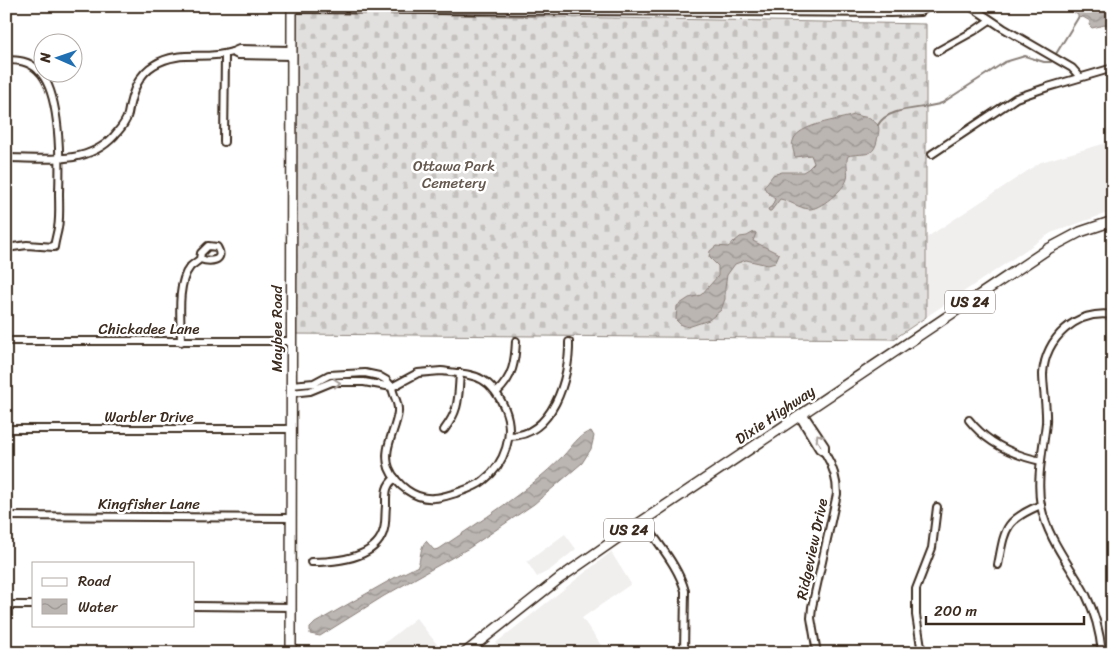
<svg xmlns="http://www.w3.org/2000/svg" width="1119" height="659" viewBox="0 0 1119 659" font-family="Sriracha,sans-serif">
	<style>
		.built { fill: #f1efee }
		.cemetery { fill: url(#cemetery-stones); stroke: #8e857e }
		.water { fill: url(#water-waves); stroke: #887e77 }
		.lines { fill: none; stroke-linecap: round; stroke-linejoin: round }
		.stream { stroke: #887e77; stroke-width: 2 }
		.minor-casing { stroke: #3b2a1e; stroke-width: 10 }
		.major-casing { stroke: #3b2a1e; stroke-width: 12 }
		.minor { stroke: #fff; stroke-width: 6 }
		.major { stroke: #fff; stroke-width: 9 }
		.oneway { stroke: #a79f9a }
		.labels { text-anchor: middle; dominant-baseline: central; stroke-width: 5; stroke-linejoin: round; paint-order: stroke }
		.shield { fill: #fff; stroke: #766a62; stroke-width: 1 }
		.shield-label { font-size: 14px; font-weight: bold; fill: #3b2a1e }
		.park-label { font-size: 15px; fill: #65584e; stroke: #fff }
		.street-label { font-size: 15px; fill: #3b2a1e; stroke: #fff }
	</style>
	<defs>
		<pattern id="cemetery-stones" width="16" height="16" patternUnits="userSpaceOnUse" patternTransform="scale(1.25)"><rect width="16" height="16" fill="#e2e0de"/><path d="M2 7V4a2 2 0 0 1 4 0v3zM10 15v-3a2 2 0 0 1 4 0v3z" fill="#c3c0be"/></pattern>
		<pattern id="water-waves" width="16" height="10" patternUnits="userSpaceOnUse" patternTransform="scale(1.25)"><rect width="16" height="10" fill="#bcb6b3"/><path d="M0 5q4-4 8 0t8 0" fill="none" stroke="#9a9491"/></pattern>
	</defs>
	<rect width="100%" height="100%" fill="#fff"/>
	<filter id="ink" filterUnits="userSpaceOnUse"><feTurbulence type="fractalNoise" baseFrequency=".02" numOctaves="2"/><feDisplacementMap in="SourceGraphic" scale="10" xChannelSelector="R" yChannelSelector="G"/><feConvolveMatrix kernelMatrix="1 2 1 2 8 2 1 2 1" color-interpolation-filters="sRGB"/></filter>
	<g filter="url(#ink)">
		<g class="built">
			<path d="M1113,141V211L1051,233L926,317V238L1041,162Z"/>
			<path d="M565,534L576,549L550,570L537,577L527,562Z"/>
			<path d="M611,552L631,584L582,618L601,645V653H483Z"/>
			<path d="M416,618L444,653H372Z"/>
		</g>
		<path class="cemetery" d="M294,12L926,24V317L894,339L293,334Z"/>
		<g class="water">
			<path d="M1063,6H1113V23L1092,28L1089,25L1090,21L1083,17L1078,18V15Z"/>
			<path d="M854,115L870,118L878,125C880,130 878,135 877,141C873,159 862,152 848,156C845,164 849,171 847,179C844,190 819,210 809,209C799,208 790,201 780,199L771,211H769L768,209L772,206L775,199L767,192L764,187L773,175L782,172H803L808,169L814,163L811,155L795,157C794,152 791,145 793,141C797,124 840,120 854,115Z"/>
			<path d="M754,232L756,233L753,241L779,254L775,263L768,265L746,260L735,264L727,275L725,288V299L721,310L709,320L688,327L680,324L676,320L677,306L689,298L701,295L718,276V266L709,257L710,251L716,246L728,247L740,237L747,236Z"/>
			<path d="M591,431L594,436L591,449L582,463L534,504L469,548L384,596L320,636L310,634V628L315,623L394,578L418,566C421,557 420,547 426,541L434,550L439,549C482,520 526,493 563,456C572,447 578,435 591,431Z"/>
		</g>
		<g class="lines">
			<path class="stream" d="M878,125C888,106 924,110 942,103L1005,62L1025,56L1044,62H1051L1078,18"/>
			<g class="minor-casing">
				<g id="minor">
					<path d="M970,6L1003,28L1072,68L1080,77"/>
					<path d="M292,9L890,13L920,12L929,6"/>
					<path d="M938,51L974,31L990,20"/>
					<path d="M292,56L238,55L232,52L239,49L292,50"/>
					<path d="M6,60C18,60 29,61 38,70C61,91 60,163 59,193C59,204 60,217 58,228C57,234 55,240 54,247L27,245L6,248"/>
					<path d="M224,142L225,55"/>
					<path d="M932,154L1016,98L1048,87L1113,68"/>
					<path d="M6,158C43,158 87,166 114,136C120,129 126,123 128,114C131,95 137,75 154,65C180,49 205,61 232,52"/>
					<path d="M6,341H291"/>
					<path d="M181,342C181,321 176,284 190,267C193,264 197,262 200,259C209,262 226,262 217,247L208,246L201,253L200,259"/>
					<path d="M441,371C474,375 490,374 505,409C515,434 505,464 484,480C476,487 465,490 456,493C449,495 441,498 434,498C415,500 396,485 389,468C382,448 396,431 398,412C399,402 393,396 392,387L418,373Z"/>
					<path d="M497,392C513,377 515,362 516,341"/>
					<path d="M291,393L310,391L332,382H364L392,387L386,380L379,376L365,373L329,375L314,383L291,385"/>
					<path d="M799,416L819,449L825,453V446L803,413"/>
					<path d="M969,420C987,443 1013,455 1041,461"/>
					<path d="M6,429H291"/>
					<path d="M444,430C460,409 458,398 460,373"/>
					<path d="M509,436C552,437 570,378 569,342"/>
					<path d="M6,516L291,518"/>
					<path d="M643,520C657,543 678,565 685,591L684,653"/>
					<path d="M311,562C336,562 377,559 384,529C386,522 385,513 386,506C386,493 385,486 395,478"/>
					<path d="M998,565C1005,529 1004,520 1041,505"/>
					<path d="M6,605H34"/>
					<path d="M194,606L291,607"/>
					<path d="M1102,652L1113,651"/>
					<path d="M776,653L817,652"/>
					<path d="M817,653L811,618L812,607L837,494C837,478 833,466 825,453"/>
					<path d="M922,653L916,615V589L932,548L937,507"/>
					<path d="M1102,653C1100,632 1095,613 1086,595C1070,565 1048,540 1041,506C1036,479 1043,450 1046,423C1047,408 1043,389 1043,374C1045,338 1077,309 1113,315"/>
				</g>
			</g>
			<g class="major-casing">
				<g id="major">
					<path d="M291,653L292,6"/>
					<path d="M465,653L560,578L629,530L1048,249L1080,232L1113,221"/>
				</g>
			</g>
			<use href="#minor" class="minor"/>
			<use href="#major" class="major"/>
		</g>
		<defs><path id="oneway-chevron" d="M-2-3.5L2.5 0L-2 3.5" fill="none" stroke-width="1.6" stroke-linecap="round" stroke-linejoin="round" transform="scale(1.25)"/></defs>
		<g class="oneway">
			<use href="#oneway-chevron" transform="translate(337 383) rotate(-5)"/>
			<use href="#oneway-chevron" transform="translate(819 437) rotate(-123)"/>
		</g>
	</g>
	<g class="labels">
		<g class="shield">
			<rect x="945" y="290.5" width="50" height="23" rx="4"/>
			<rect x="604" y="518.5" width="50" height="23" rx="4"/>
		</g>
		<g class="shield-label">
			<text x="970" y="302">US 24</text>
			<text x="629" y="530">US 24</text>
		</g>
		<g class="park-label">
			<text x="454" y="166">Ottawa Park<tspan x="454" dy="17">Cemetery</tspan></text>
		</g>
		<g class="street-label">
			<text x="149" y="329">Chickadee Lane</text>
			<text transform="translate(277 329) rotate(-90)">Maybee Road</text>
			<text transform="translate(775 415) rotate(-34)">Dixie Highway</text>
			<text x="149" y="417">Warbler Drive</text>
			<text x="149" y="504">Kingfisher Lane</text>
			<text transform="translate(812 549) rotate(-78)">Ridgeview Drive</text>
		</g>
	</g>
	<rect width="1119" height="659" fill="none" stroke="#fff" stroke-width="25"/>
	<rect x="12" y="12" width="1094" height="634" fill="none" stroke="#3b2a1e" stroke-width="2" filter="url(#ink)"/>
	<rect x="32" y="562" width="162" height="65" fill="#ffffff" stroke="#b1aaa5"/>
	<rect x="42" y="578" width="25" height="8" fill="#ffffff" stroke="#b1aaa5"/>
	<text x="78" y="586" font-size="15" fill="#3b2a1e">Road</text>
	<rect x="42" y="599" width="25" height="15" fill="url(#water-waves)" stroke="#b1aaa5"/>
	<text x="78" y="612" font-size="15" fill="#3b2a1e">Water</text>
	<g transform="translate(58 58) rotate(272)"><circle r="24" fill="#ffffff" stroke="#b1aaa5"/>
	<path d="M0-4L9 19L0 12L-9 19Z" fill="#1f6fb2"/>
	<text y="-8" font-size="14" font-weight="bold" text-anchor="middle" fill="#3b2a1e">N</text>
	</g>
	<path d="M926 616v8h158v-8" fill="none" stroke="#3b2a1e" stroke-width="2.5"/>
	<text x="934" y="616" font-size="15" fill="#3b2a1e" stroke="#ffffff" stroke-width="4" paint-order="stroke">200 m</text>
</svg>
